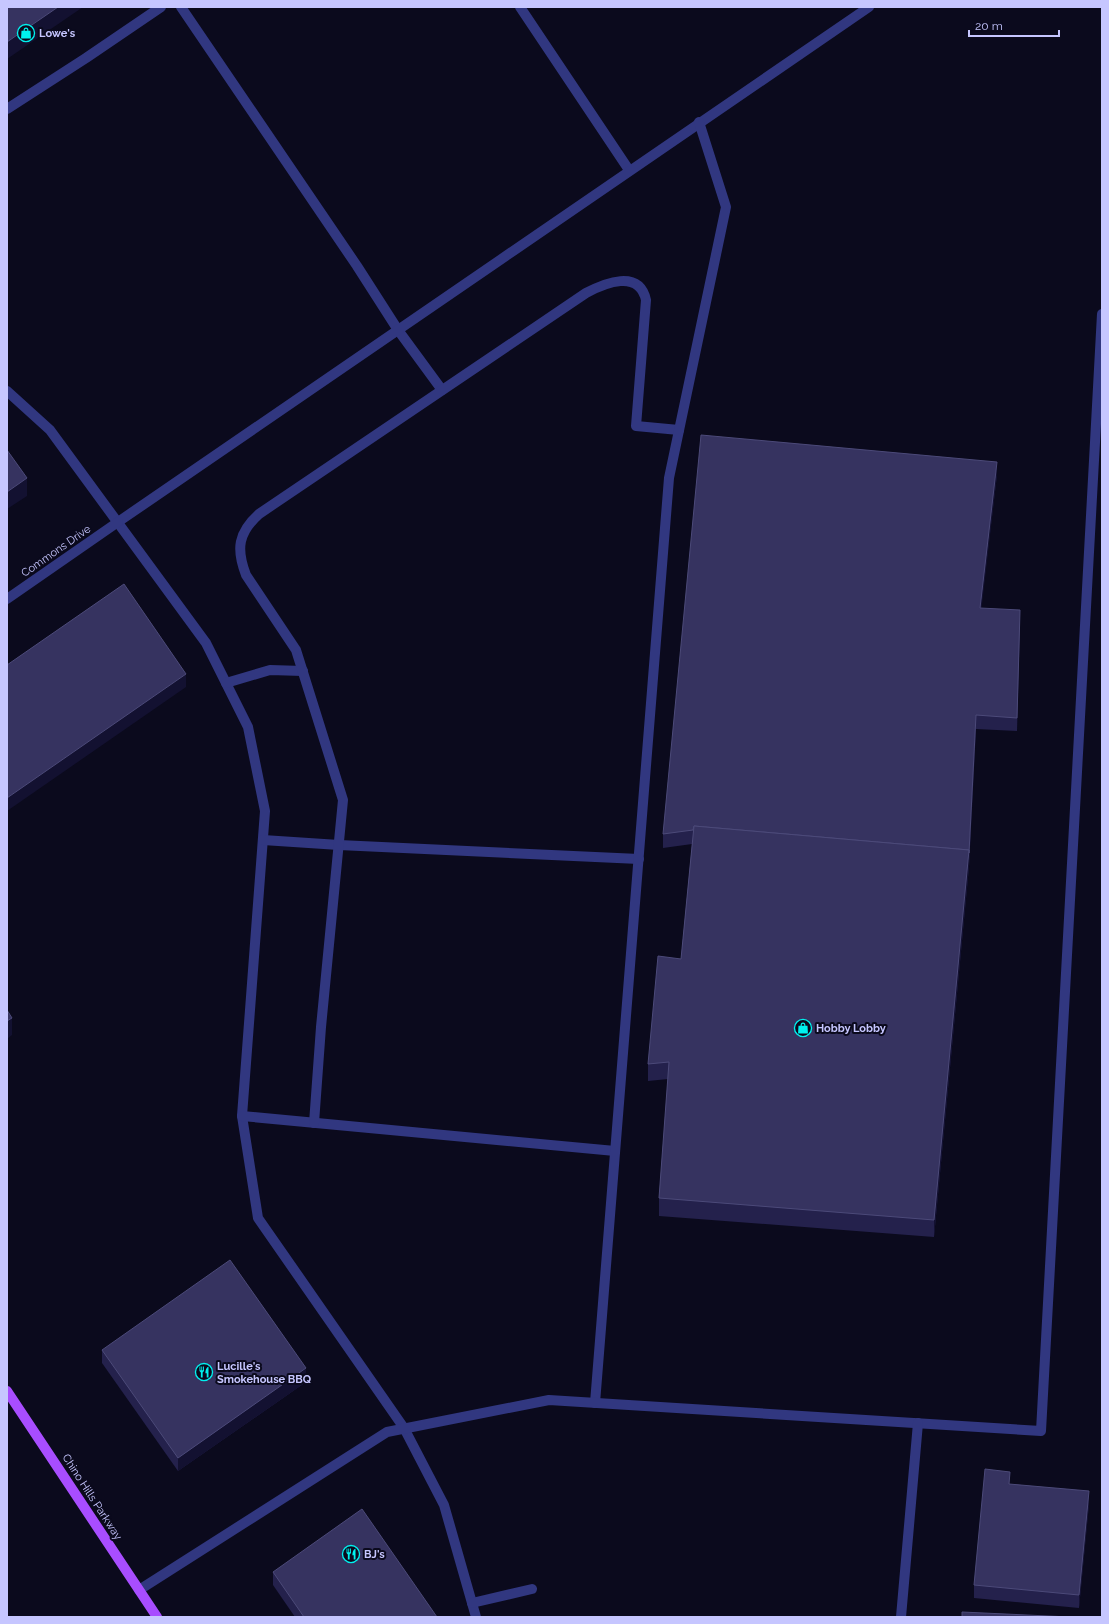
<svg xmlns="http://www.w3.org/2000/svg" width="1109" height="1624" viewBox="0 0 1109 1624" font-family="Raleway,sans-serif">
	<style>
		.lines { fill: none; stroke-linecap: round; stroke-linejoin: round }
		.lane { stroke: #313780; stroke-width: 10 }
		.street { stroke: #313780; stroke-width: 10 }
		.primary { stroke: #a84dff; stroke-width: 10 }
		.wall { fill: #24214c }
		.shaded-wall { fill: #131131 }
		.building { fill: #363360; stroke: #4c4a79 }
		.labels { text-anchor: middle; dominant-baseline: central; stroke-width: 4; stroke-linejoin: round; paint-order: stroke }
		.poi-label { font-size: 11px; font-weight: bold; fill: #c6c6ff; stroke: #0b0a1d; text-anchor: start }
		.street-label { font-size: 11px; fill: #c6c6ff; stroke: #0b0a1d }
	</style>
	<rect width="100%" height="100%" fill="#0b0a1d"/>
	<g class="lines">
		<g class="lane">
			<path d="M181,7L357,266L398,330L442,390"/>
			<path d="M520,7L629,170"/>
			<path d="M7,109L86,58L161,7"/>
			<path d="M7,391L50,430L206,643L248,727L265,811L242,1116L258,1218L404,1428L444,1505L476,1617"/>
			<path d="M118,522L869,7"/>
			<path d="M226,683L270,670L303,671"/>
			<path d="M263,840L339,845L639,859"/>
			<path d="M242,1116L615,1151"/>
			<path d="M314,1123L321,1027L343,800L296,650L246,575C236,549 238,533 259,514L586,293C605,283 639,269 646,300L636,426L679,430"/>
			<path d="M595,1403L669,478L726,207L699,122"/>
			<path d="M139,1590L387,1432L549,1400L1041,1431L1102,314"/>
			<path d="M472,1603L532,1589"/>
			<path d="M901,1617L918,1423"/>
		</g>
		<path class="street" d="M7,599L118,522"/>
		<path class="primary" d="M7,1391L157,1617"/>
	</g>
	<g class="wall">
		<path d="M997,475L981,608L1020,623L1017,731L976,729L969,867L934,1237L659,1216V1198L668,1079L648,1081V1064L681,959L692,844L663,848V834Z"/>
		<path d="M102,1350L306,1382L178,1471L102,1363Z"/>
		<path d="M1010,1484L1089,1504L1079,1608L974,1598V1585Z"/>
		<path d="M273,1572L437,1617H295L273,1585Z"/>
	</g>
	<g class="shaded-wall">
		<path d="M58,7H83L7,59V42Z"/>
		<path d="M997,462V475L980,622V608Z"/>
		<path d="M27,478V496L7,509V492Z"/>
		<path d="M1020,610V623L1017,731V718Z"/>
		<path d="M186,674V687L7,811V798Z"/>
		<path d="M976,715V729L969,867L934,1237V1220Z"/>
		<path d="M12,1018V1035L7,1039V1021Z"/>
		<path d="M306,1368V1382L178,1471V1458Z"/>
		<path d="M1089,1491V1504L1079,1608V1595Z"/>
	</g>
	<g class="building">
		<path d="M7,7H58L7,42Z"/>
		<path d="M701,435L997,462L980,608L1020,610L1017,718L976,715L969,853V850L694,826L693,830L663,834Z"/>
		<path d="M7,450L27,478L7,492Z"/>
		<path d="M124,584L186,674L7,798V665Z"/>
		<path d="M694,826L969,850L934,1220L659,1198L669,1062L648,1064L658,956L681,959Z"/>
		<path d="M7,1010L12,1018L7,1021Z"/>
		<path d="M230,1260L306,1368L178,1458L102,1350Z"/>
		<path d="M985,1469L1010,1472L1009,1484L1089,1491L1079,1595L974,1585Z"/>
		<path d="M362,1509L437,1617H304L273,1572Z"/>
		<path d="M962,1612L1070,1617H962Z"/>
	</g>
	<defs>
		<g id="shop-ring" transform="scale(0.9)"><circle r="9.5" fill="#0b0a1d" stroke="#00f1ee" stroke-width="1.5"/><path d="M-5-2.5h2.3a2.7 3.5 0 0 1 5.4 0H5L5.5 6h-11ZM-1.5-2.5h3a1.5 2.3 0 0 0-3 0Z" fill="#00f1ee"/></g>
		<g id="restaurant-ring" transform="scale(0.9)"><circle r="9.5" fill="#0b0a1d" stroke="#00f1ee" stroke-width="1.5"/><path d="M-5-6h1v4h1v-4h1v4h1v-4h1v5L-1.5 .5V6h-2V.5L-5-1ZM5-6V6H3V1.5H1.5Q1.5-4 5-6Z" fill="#00f1ee"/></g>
	</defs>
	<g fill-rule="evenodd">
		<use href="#shop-ring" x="26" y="33"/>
		<use href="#shop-ring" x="803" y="1028"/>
		<use href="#restaurant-ring" x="204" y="1372"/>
		<use href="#restaurant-ring" x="351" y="1554"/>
	</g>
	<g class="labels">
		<g class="poi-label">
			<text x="39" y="33">Lowe's</text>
			<text x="816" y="1028">Hobby Lobby</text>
			<text x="217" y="1366">Lucille's<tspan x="217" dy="13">Smokehouse BBQ</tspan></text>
			<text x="364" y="1554">BJ's</text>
		</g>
		<g class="street-label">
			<text transform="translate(56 551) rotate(-35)">Commons Drive</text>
			<text transform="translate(92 1497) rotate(57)">Chino Hills Parkway</text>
		</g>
	</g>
	<rect width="1109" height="1624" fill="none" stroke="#c6c6ff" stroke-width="16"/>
	<path d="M969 30v6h90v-6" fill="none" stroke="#c6c6ff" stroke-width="2"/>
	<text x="975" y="30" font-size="12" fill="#c6c6ff" stroke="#0b0a1d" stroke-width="3" paint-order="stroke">20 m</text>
</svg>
